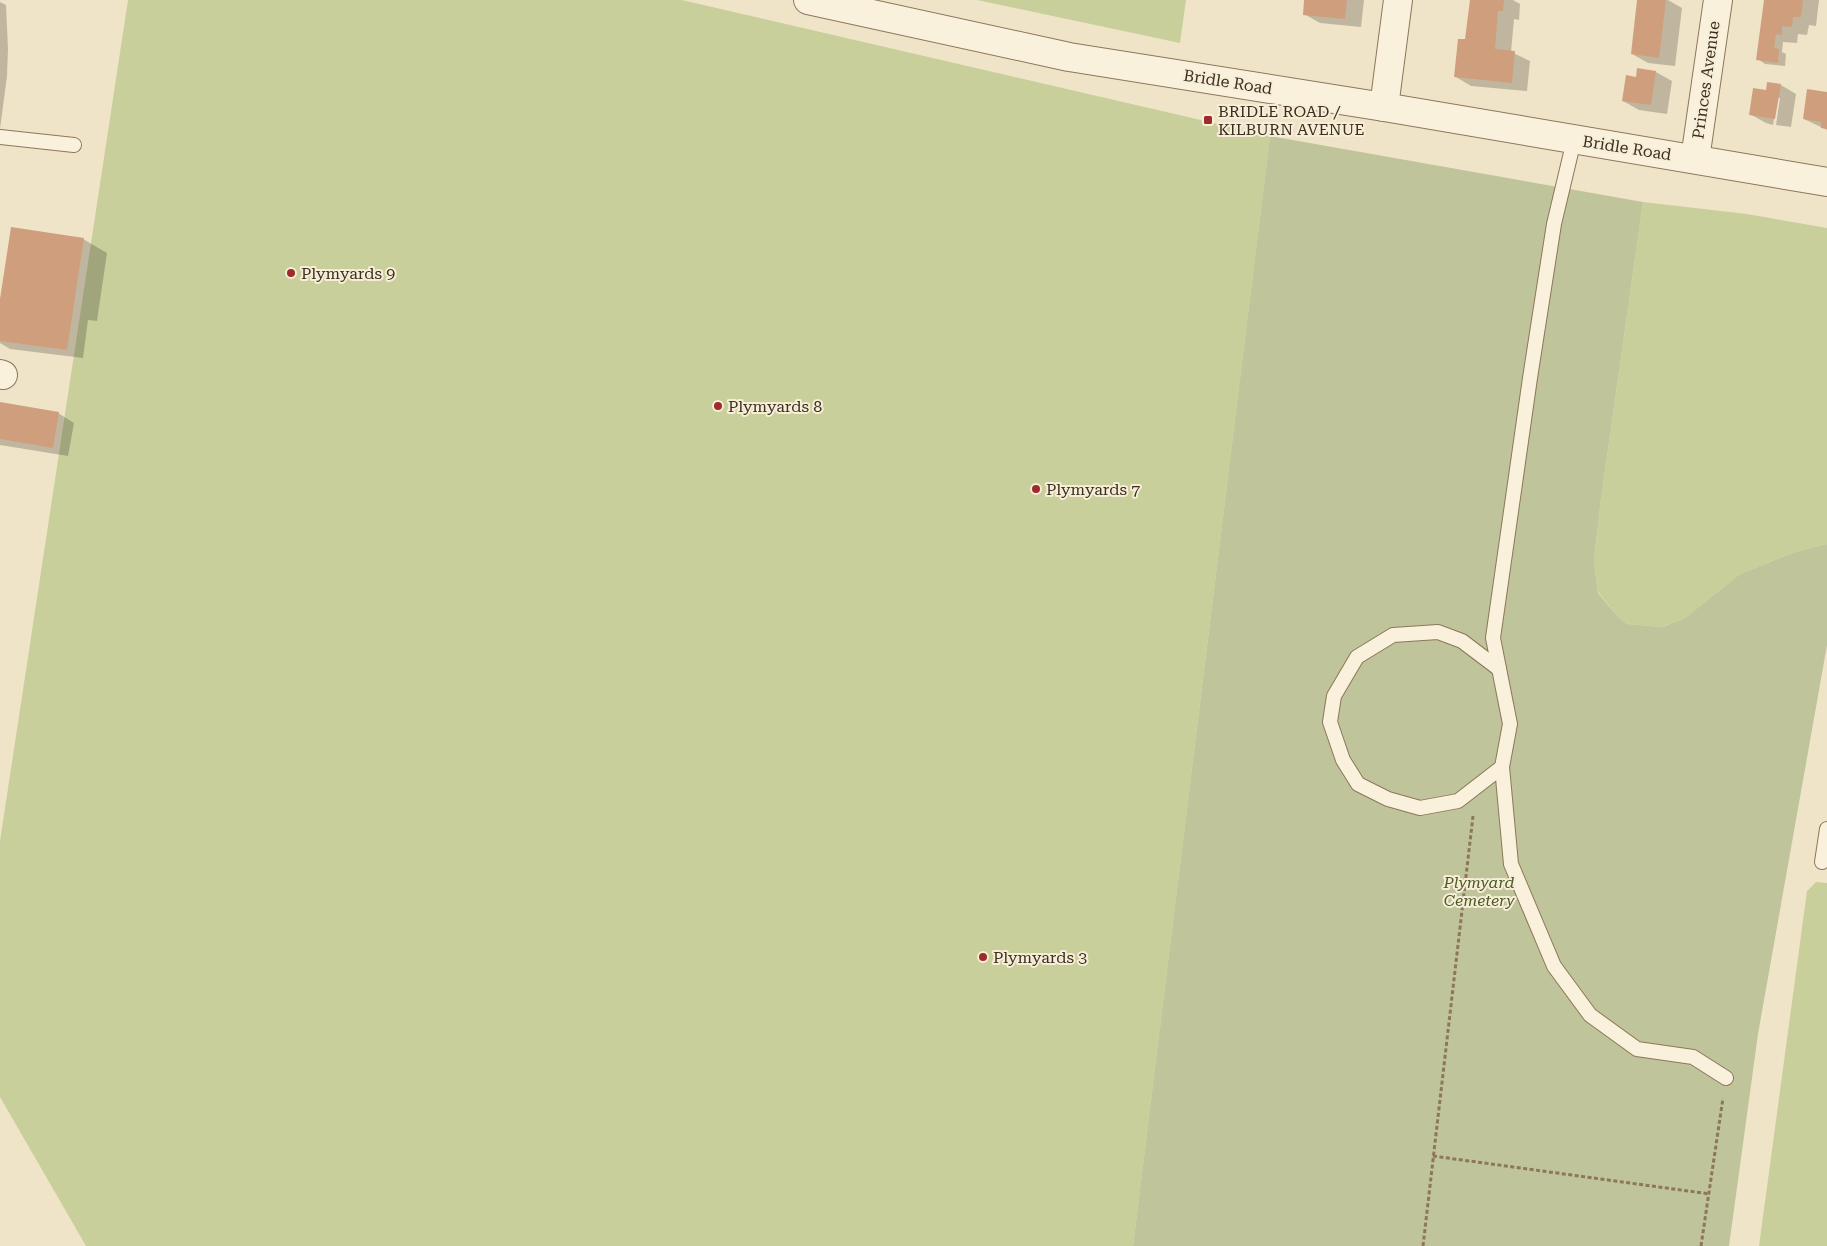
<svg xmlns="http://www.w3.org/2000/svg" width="1827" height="1246" viewBox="0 0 1827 1246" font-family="'Roboto Serif',serif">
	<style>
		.green { fill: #c9cf9b }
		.cemetery { fill: #bfc49a }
		.shadow { fill: #0003 }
		.building { fill: #cf9f7d }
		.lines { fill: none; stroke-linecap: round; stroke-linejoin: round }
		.service-casing { stroke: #8d765c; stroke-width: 16 }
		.minor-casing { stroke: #8d765c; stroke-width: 30 }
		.tertiary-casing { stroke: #8d765c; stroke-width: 30 }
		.path { stroke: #8d765c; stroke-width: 3; stroke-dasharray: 4 2.5; stroke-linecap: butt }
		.service { stroke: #faf1dc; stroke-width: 14 }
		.minor { stroke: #faf1dc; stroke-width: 28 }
		.tertiary { stroke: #faf1dc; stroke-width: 28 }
		.poi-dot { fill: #9e2a2b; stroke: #f7eed8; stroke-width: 2 }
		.labels { text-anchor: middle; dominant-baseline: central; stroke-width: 4; stroke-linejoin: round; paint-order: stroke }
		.street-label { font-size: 16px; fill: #3d2e20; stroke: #f7eed8 }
		.poi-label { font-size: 16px; fill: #3d2e20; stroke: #f7eed8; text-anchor: start }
		.park-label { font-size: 16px; font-style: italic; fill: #4d5a26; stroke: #f7eed8 }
	</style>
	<rect width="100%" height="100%" fill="#f0e4c8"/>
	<g class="green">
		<path d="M128,0H682L1270,136L1133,1246H86L0,1097V841Z"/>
		<path d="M977,0H1186L1180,43Z"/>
		<path d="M1643,202L1747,214L1827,228V544L1795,552L1740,574L1685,618L1663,627L1627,624L1618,617L1598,592L1594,560L1601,499Z"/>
		<path d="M1816,882L1827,883V1246H1759L1807,891Z"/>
	</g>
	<path class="cemetery" d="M1270,136L1643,202L1601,499L1594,560L1598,593L1618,617L1627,624L1663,627L1685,618L1740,574L1795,552L1827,544V645L1758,1034L1729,1246H1133Z"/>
	<g class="shadow">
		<path d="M1306,0H1364L1361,27L1320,23L1304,14Z"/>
		<path d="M1471,0H1513L1520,4L1519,20L1514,19L1511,52L1530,61L1527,91L1471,86L1456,77L1466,41Z"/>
		<path d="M1638,0H1668L1682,8L1675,66L1648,63L1632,54Z"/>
		<path d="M1765,0H1819L1816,26L1809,25L1807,35L1798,34L1797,43L1783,42L1782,52L1786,54L1785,66L1765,64L1758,59Z"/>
		<path d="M0,2L6,5L8,49L7,76L0,129Z"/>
		<path d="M1638,69L1656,72L1672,81L1667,114L1639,110L1623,101L1637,78Z"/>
		<path d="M1781,85L1796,94L1791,127L1776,125L1780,98H1777L1773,125L1766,123L1750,114L1767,92Z"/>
		<path d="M1827,93V130L1804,119Z"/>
		<path d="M83,239L107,253L97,321L88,320L83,358L10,349L0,343V307Z"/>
		<path d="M0,404L58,413L74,423L68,456L0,445Z"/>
	</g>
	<g class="building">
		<path d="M1304,0H1347L1345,19L1303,15Z"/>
		<path d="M1470,0H1504L1503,11H1498L1495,49L1515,51L1512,83L1454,77L1458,39H1465Z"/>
		<path d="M1637,0H1666L1659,58L1631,54Z"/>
		<path d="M1764,0H1803L1801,17H1793L1792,27L1782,26V35L1776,34L1774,48L1779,49L1778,63L1756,60Z"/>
		<path d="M1637,68L1656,71L1651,105L1622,101L1626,75L1636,77Z"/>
		<path d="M1767,82L1781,84L1775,119L1749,115L1753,88L1766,90Z"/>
		<path d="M1807,89L1827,92V129L1821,128V122L1803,119Z"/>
		<path d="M11,227L84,238L67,350L0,341V299Z"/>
		<path d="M0,402L59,412L53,448L0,439Z"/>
	</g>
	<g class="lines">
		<g class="service-casing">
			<g id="service">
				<path d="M0,137L74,145"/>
				<path d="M1574,140L1554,224L1530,378L1493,638L1510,724L1502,767L1511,864L1554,966L1590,1015L1637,1049L1693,1057L1726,1078"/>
				<path d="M1499,669L1462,641L1438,632L1393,635L1357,657L1334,696L1330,722L1343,760L1358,784L1388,799L1420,808L1458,801L1502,767"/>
				<path d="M1822,862L1827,829"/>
			</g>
		</g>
		<g class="minor-casing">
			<g id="minor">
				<path d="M1384,107L1398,0"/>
				<path d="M1695,159L1718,0"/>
				<path d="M0,374L3,375"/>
			</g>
		</g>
		<g class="tertiary-casing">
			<path id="tertiary" d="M808,0L1069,57L1384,107L1827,182"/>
		</g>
		<g class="path">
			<path d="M1433,1156L1710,1194"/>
			<path d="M1423,1246L1473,816"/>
			<path d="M1701,1246L1723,1098"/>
		</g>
		<use href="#service" class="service"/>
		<use href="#minor" class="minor"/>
		<use href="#tertiary" class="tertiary"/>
	</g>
	<g class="poi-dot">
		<rect x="1203" y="115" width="10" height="10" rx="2.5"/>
		<circle cx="291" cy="273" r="5"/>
		<circle cx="718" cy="406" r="5"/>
		<circle cx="1036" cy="489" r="5"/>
		<circle cx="983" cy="957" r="5"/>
	</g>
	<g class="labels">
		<g class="street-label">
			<text transform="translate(1706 80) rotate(-82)">Princes Avenue</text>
			<text transform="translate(1228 82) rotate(9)">Bridle Road</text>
			<text transform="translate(1627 148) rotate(9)">Bridle Road</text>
		</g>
		<g class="poi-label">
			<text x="1218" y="111">BRIDLE ROAD /<tspan x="1218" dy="18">KILBURN AVENUE</tspan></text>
			<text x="301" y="273">Plymyards 9</text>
			<text x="728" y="406">Plymyards 8</text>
			<text x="1046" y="489">Plymyards 7</text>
			<text x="993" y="957">Plymyards 3</text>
		</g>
		<g class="park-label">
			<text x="1479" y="882">Plymyard<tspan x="1479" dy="18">Cemetery</tspan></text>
		</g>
	</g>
</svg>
